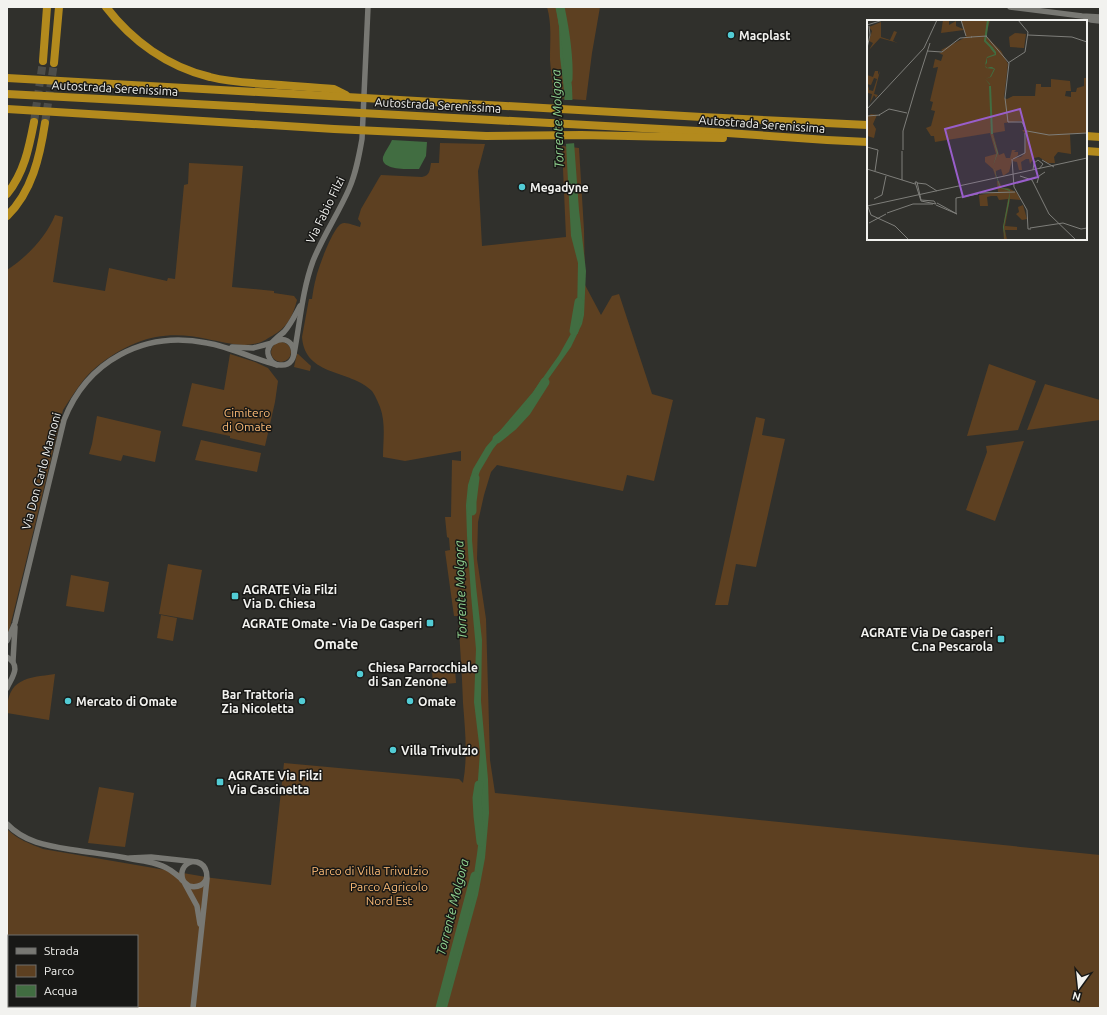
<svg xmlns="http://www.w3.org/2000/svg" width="1107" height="1015" viewBox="0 0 1107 1015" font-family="Ubuntu,sans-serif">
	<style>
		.green { fill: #5d4021; fill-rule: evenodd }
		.water { fill: #416d41 }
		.pier { fill: #30302c }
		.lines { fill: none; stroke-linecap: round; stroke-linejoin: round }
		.river { stroke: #416d41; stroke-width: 9 }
		.highway-tunnel { stroke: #4d4d49; stroke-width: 8; stroke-dasharray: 8 4; stroke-linecap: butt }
		.minor { stroke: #787873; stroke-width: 5.5 }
		.highway { stroke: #b38a1d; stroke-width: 8 }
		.poi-dot { fill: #52ccd5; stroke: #181816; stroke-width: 1.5 }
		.labels { text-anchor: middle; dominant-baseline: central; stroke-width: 3; stroke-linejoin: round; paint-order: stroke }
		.poi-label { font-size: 12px; font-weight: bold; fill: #f2f2ef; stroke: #181816; text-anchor: start }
		.street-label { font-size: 12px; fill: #f2f2ef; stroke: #181816 }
		.park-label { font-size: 12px; fill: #febc77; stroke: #181816 }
		.water-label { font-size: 13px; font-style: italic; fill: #90d28f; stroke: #181816 }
		.quarter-label { font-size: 14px; font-weight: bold; fill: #f2f2ef; stroke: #181816 }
		.inset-river { fill: none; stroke: #416d41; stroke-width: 2 }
		.inset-road { fill: none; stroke: #7e7e7a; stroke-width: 1 }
		.view { fill: #995ecb; fill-opacity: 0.15; stroke: #995ecb; stroke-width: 2 }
		.inset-edge { fill: none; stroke: #f2f2ef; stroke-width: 2 }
	</style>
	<rect width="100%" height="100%" fill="#30302c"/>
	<g class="green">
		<path d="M547,7H600L592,53L586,100H584L553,98C553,85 551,73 550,60C550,42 552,24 547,7Z"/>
		<path d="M440,143L485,144L478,171L482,246L566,237L562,146L579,148L584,230L585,285L601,315L612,296L619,294L652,394L673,400L654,481L627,475L623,491L497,465L491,472L484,495L478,522L477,559L486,619L490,760L495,793L1100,855V1008H7V829C17,839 30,844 43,849L212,878L271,885L284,763L459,779L463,783C468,756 465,729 463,703C462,674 460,645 458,616H454L445,551L450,550L449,538L447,537L445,517H451L452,460L461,461V451L405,461L383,457C383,441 386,423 380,407C378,402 375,395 372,391C350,369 305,377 302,337L309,299H312C313,292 314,285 316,278C318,268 333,228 341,224C345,221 355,226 360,227L361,223L358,219L361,209L379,178L381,175L422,177C430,176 430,169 431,163H439ZM9,936H137V1006H9Z"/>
		<path d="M189,163L243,166L232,287L274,291V293L294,296L297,300C293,316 287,328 272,336C268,338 263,342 258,343C242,348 223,342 207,339C191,335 172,334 156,337C131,341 97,362 82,382C75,391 69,401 63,410L9,631L7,634V270C26,258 47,236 55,215L63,217L53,282L105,291L109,268L167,281L168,278L175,279L184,185L188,184Z"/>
		<circle cx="281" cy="352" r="10"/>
		<path d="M230,354L255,362L268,368L278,381L275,402L265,446L230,438V436L182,426L192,383L224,390Z"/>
		<path d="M297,354H298L311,366L310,371L294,367Z"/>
		<path d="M989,364L1036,381L1018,430L967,436Z"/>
		<path d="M1045,384L1100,400V420L1027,430Z"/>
		<path d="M97,416L161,431L155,462L123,455L121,461L89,454L92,444Z"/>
		<path d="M756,417L765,419L762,435L785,439L756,567L736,564L728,605H715Z"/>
		<path d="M201,440L261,453L257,472L195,460Z"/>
		<path d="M1024,441L995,521L966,510L987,452L986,446Z"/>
		<path d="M168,564L202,570L193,620L159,614Z"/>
		<path d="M71,575L109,582L104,612L66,606Z"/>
		<path d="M161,615L177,618L173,641L157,638Z"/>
		<path d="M455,669L456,683L433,685L432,671Z"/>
		<path d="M55,674L49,720L7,713C7,678 27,678 55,674Z"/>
		<path d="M99,787L134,793L125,847L88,843Z"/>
	</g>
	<g class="water">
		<path d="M556,7H563L572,87L574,142L579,210L586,271L584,315L582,324L571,347L544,385L493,449L480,471L473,491L472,509V540L476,586L482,640L481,701L488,779L489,813L485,858L478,895L447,1008H441L471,894L477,854L480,830V821L477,793L480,752L474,702L476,649L471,595L467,536L466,505L468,485L473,469L486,447L533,392L559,355L573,330L577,315L578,263L571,236L566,144L564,90L560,57L559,26Z"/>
		<path d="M392,140L427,142L426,156L419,169C411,169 380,171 383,157C385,151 390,145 392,140Z"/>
	</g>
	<path class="pier" d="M562,100H575L576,143L564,144Z"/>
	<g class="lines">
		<g class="river">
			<path d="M560,7C565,31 569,54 568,79"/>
			<path d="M574,331L579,302"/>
			<path d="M497,439L513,426L526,412L545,382"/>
			<path d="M472,511V502L475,478"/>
			<path d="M479,785L477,798L478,816L481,842"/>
			<path d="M440,1008L475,876"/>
		</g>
		<g class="highway-tunnel">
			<path d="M34,122L43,61"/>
			<path d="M45,123L54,63"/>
		</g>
		<g class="minor">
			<path d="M1010,7L1082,16L1100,17"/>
			<path d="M1086,18L1091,20L1100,21"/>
			<path d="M274,342C296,330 302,367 280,365C276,365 272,363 270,359C268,356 267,351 269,347C272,341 279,336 284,332C291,324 295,315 300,306"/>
			<path d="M232,347L253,348L272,343"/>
			<path d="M294,354C300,323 302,291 313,261C323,236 338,214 349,189C356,173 359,156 362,139L368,7"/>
			<path d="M7,641L15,623L64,420C87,361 144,330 207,343C231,347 253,359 277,365"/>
			<path d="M7,657C22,666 12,677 7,688"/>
			<path d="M13,661L15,627"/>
			<path d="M7,824C25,843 49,846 74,850C93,853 113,855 132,859C145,861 159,863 170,870C174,873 179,876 182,880C184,882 186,884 189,886C193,887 197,887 201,885C211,879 207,865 197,862L151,857L130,858"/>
			<path d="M183,880C180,872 183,865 191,862"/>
			<path d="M185,884L197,906L200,924"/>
			<path d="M193,1008L207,879"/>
		</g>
		<g class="highway">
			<path d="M106,7C132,41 168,67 210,77C229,82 248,83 267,84C289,86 312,87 334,89L346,95"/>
			<path d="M43,61L47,7"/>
			<path d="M54,63L59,7"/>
			<path d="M7,78L702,117L868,125"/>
			<path d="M7,94L698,131L827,140L868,142"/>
			<path d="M7,109L334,129L486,136L581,135L723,138"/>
			<path d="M1086,136L1100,137"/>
			<path d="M1086,151L1100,152"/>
			<path d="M7,194C24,173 29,148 34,122"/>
			<path d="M7,216C32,192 40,156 45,123"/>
		</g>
	</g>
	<g class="poi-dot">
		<circle cx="731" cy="35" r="4"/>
		<circle cx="522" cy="187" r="4"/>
		<rect x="231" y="592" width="8" height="8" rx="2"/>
		<rect x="426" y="619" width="8" height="8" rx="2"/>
		<rect x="997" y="635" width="8" height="8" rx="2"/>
		<circle cx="360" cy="674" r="4"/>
		<circle cx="68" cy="701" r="4"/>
		<circle cx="302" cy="701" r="4"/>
		<circle cx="410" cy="701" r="4"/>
		<circle cx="393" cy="750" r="4"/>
		<rect x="216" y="778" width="8" height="8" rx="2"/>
	</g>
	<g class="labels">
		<g class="poi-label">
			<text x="739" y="35">Macplast</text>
			<text x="530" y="187">Megadyne</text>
			<text x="243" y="589">AGRATE Via Filzi<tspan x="243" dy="14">Via D. Chiesa</tspan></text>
			<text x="422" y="623" text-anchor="end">AGRATE Omate - Via De Gasperi</text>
			<text x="993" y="632" text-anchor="end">AGRATE Via De Gasperi<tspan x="993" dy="14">C.na Pescarola</tspan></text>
			<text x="368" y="667">Chiesa Parrocchiale<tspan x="368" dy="14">di San Zenone</tspan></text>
			<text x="294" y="694" text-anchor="end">Bar Trattoria<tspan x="294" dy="14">Zia Nicoletta</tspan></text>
			<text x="76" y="701">Mercato di Omate</text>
			<text x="418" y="701">Omate</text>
			<text x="401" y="750">Villa Trivulzio</text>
			<text x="228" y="775">AGRATE Via Filzi<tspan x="228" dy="14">Via Cascinetta</tspan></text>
		</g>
		<g class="street-label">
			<text transform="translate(115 88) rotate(3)">Autostrada Serenissima</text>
			<text transform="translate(438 105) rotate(3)">Autostrada Serenissima</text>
			<text transform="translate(762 124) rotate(4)">Autostrada Serenissima</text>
			<text transform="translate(325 210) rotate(-64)">Via Fabio Filzi</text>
			<text transform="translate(41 471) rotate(-75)">Via Don Carlo Marnoni</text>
		</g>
		<g class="park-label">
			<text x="247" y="412">Cimitero<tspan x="247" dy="14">di Omate</tspan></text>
			<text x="370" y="870">Parco di Villa Trivulzio</text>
			<text x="389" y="886">Parco Agricolo<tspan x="389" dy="14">Nord Est</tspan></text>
		</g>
		<g class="water-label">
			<text transform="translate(557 119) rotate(-92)">Torrente Molgora</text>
			<text transform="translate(460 590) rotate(-92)">Torrente Molgora</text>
			<text transform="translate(452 907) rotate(-76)">Torrente Molgora</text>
		</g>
		<g class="quarter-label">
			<text x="336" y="644">Omate</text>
		</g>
	</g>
	<g transform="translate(867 20)">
		<rect width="220" height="220" fill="#30302c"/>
		<path d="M76,0H82V5L89,1V6L96,9L94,0H123L119,16L134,31L141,44L137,78L140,79L146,76H168L169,64H174V67H184V59L203,61L204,71H199L198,76L204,77V72H209L210,68L217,66V58H220V113L203,114L204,134L191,132L187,137L188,143H181L172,137L167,138L163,144L162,139H159L154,142L155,150H152L150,142L145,141L142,152L136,156L134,149L129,151V158L126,149L118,142V137L129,134L123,113L68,122L67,116H64L59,108L64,106L68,91L64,90L66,82L63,81L71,47L66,48L68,39L74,41L76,35L72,33L76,32L74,30L99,17L97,10L74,13ZM153,101L158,105L159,110H155L159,115L158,133L154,137L148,138L151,135V132H147L149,130H145L143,138H139L137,133L132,135L126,113L138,111L137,103ZM14,2V17L23,20L27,11L30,12L26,21L31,23L13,18L2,30L6,23L2,21L5,11L2,7ZM148,13L159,14L157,28L143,27L142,17ZM8,51H11V55L13,51L7,74L11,75L9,78L7,75L3,83L5,74L1,73L0,76V71L2,66V70L6,71L10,59L7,58L4,65L0,64V55L6,57ZM4,94L10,95L6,104L9,109L7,118L0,116V97ZM130,161H132L135,168H141L149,172L154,180L143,179L138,206L150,207V210H138L140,220H137L136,207L141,179L132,180L130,176H124L120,177L121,186H113L112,175L131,172ZM156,185L160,199L155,200L149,194L152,192L151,187Z" fill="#5d4021" fill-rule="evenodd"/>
		<path d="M123,28L127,29L129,32V35L120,38V43L118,45L120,48L123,47H125L128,49L124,57L118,59L123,64V108L131,133L130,135L126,146L134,168L141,169L143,170V171L142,183L137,206L138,220L136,207L143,171L133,168L126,146L130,133L123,108V65L118,59L123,57L127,49L119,48L118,45L120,37L128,34Z" fill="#416d41"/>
		<path class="inset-river" d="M121,0L118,21L126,29M123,66L125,114"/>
		<path class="inset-road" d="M94,0L99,16M151,0L161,12M0,5L16,0M161,15L205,17L220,22M119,16L142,43M104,17L120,16M0,28L3,15L2,6M60,31L75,32L93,18L105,17M141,43L158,32L161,12M142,43L138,78L141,102H155L160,113M49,67L63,23M0,89L57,28L70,0M12,95L22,89L40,93M0,96L13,95M160,111L182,115L220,113M0,127L11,130L8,151M36,130V111L49,67M35,131V160M145,139L147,167M146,139L158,133V113M175,140L187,147M0,149L48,164M166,150L167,143L171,140L176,144L172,149M153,156L165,160L182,194L209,220M48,162H50L54,180L67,181L69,184L54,181ZM50,163L59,164L70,171M170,163L172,156L178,152M147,167L160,190L161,209H164M113,173L148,172M89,178L111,174M89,178V193M7,179L15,175L19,156M0,184L4,195L28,206L42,220M69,185L90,194L70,183M0,186L220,138M20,193L46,184H66M2,203L19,194M163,208L196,203L214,209L220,208"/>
		<path class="view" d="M153,89L171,157L96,177L78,109Z"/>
		<rect width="220" height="220" class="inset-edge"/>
	</g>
	<rect width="1107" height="1015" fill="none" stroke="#f2f2ef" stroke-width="16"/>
	<rect x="8" y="935" width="130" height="72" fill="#181816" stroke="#6f6f6d"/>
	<rect x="16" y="948" width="20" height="6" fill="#787873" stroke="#6f6f6d"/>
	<text x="44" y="955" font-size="12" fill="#f2f2ef">Strada</text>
	<rect x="16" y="965" width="20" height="12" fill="#5d4021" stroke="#6f6f6d"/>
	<text x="44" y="975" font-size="12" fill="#f2f2ef">Parco</text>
	<rect x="16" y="985" width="20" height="12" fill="#416d41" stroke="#6f6f6d"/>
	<text x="44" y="995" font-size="12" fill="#f2f2ef">Acqua</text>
	<g transform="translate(1079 987) rotate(195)" stroke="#181816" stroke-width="3" paint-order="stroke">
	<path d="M0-3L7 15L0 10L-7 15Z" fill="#f2f2ef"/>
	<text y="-6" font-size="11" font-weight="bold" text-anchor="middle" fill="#f2f2ef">N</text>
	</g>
</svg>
